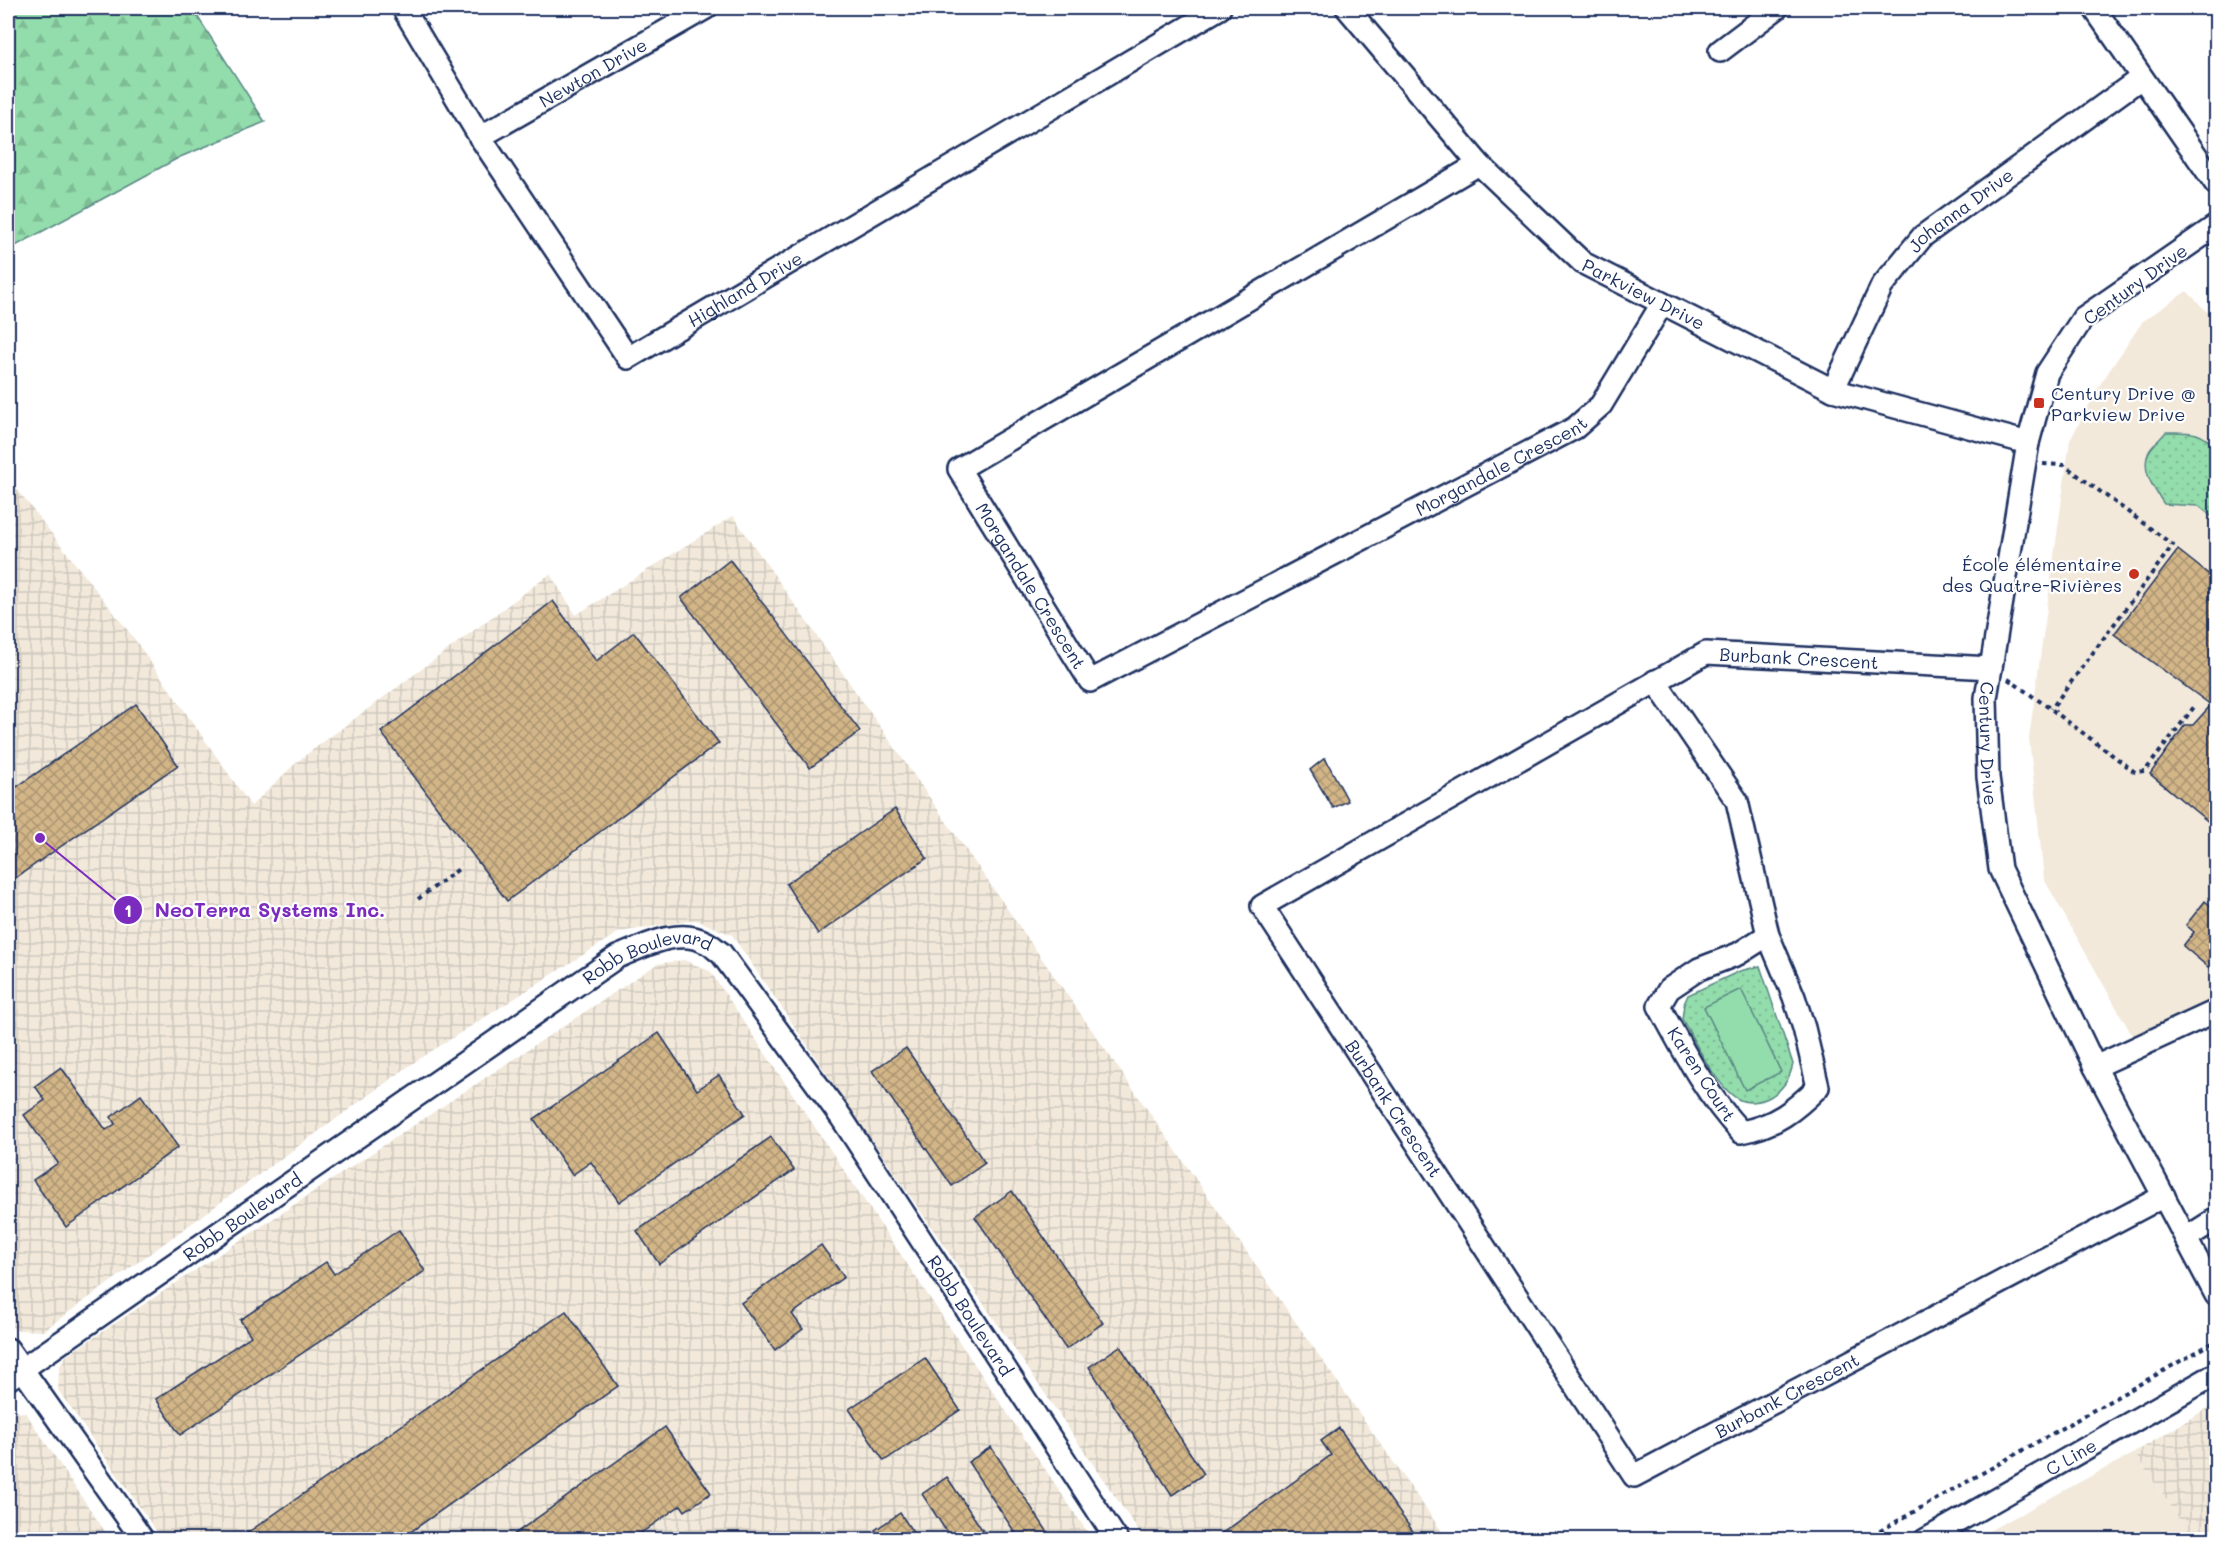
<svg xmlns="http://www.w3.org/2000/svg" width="2224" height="1547" viewBox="0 0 2224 1547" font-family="Mali,sans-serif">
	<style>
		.built { fill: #f2e9db }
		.industrial { fill: url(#industrial-grid) }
		.grass { fill: url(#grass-dots); stroke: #578684; stroke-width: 1.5 }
		.forest { fill: url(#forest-firs); stroke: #578684; stroke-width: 1.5 }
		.garden { fill: #93dcab; stroke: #578684; stroke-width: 1.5 }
		.building { fill: url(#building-cross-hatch); stroke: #1b2f5e; stroke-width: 1.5 }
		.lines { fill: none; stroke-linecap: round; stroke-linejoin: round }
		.minor-casing { stroke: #1b2f5e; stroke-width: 26 }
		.path { stroke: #1b2f5e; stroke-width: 4; stroke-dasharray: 4.5 4.5; stroke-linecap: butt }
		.minor { stroke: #fff; stroke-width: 21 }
		.poi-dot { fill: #c8321e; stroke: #fff; stroke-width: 2 }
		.labels { text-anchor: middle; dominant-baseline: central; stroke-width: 4.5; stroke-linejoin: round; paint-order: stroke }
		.street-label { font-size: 18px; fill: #1b2f5e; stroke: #fff }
		.poi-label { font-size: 18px; fill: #1b2f5e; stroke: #fff; text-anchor: start }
		.leader { fill: none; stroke: #7b2cbf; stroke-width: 2 }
		.callout-dot { fill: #7b2cbf; stroke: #fff; stroke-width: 2 }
		.mark-label { font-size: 18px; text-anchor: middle; font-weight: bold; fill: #fff }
		.callout-label { font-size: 20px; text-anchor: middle; font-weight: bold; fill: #7b2cbf; stroke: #fff; stroke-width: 4.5; stroke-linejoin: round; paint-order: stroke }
	</style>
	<defs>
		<pattern id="industrial-grid" width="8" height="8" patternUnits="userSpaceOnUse" patternTransform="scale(1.5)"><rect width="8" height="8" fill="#f2e9db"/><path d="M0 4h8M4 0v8" fill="none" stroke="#cfc8be"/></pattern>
		<pattern id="grass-dots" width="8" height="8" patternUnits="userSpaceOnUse" patternTransform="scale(1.5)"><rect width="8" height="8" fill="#93dcab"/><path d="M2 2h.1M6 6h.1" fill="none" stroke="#7ebd96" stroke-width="1.8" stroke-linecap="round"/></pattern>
		<pattern id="forest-firs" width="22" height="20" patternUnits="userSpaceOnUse" patternTransform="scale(1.5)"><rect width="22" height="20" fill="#93dcab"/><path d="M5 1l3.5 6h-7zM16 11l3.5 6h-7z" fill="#7ebd96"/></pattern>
		<pattern id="building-cross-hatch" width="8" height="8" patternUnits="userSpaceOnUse" patternTransform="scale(1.5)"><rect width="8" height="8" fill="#d3b687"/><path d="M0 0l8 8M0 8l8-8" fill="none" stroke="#aa9472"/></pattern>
	</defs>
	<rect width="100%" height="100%" fill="#fff"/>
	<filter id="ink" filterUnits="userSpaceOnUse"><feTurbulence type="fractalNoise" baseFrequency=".0167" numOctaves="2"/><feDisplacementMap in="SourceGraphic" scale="12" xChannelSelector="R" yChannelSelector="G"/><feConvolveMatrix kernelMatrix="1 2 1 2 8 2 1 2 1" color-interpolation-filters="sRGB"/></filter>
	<g filter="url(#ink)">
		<g class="built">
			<path d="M2187,291L2216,321V997L2133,1037L2044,879L2029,738L2070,440L2101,383L2143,321Z"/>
			<path d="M2134,1453L2193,1539H1974Z"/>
		</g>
		<g class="industrial">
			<path d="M8,478L133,637L251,806L299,760L550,574L576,615L733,516L1447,1539H1144L732,935L696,920L619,932L416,1061L43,1331L16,1330L8,1324Z"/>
			<path d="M684,960L710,971L1092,1539H162L58,1390L59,1368L66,1356L657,964Z"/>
			<path d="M2216,1403V1539H2193L2134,1453Z"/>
			<path d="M25,1412L110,1539H8V1413Z"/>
		</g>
		<g class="grass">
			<path d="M2166,432C2189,432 2202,430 2216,449V520L2199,506L2164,504C2154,489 2139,469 2150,450C2154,444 2161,438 2166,432Z"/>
			<path d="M1760,966L1793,1064C1790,1078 1784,1089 1770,1097C1761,1102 1747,1104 1738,1099C1717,1088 1694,1040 1682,1019L1684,1004L1688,995L1740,971Z"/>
		</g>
		<path class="forest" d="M8,8H192L265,122L180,157L8,250Z"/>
		<path class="garden" d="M1741,989L1781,1072L1745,1090L1704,1007Z"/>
		<g class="building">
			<path d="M2178,550L2216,580V828L2150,774L2185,725H2193L2211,705L2114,634Z"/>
			<path d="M730,560L860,731L810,768L681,598Z"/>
			<path d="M553,601L596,661L634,632L719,743L507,901L381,732Z"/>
			<path d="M136,704L178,765L8,883V793Z"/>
			<path d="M1325,758L1348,801L1333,808L1310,770Z"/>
			<path d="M895,809L927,858L818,934L786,884Z"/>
			<path d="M2205,901L2215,910L2216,907V966L2213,971L2183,946L2194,932L2186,925Z"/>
			<path d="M659,1033L697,1090L719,1075L745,1114L619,1202L591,1162L572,1175L534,1119Z"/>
			<path d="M906,1048L985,1163L952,1186L872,1071Z"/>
			<path d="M61,1067L106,1130L115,1124L111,1117L141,1095L178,1147L66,1227L33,1180L58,1163L24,1115L45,1100L35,1086Z"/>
			<path d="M771,1137L794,1170L659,1264L637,1231Z"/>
			<path d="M1012,1191L1103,1323L1066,1349L975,1217Z"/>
			<path d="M399,1230L425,1271L180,1435L156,1399L251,1336L240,1320L326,1262L334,1274Z"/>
			<path d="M821,1245L844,1277L792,1314L803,1329L775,1350L741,1303Z"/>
			<path d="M566,1311L618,1386L399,1540H237Z"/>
			<path d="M1120,1346L1204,1474L1172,1495L1089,1367Z"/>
			<path d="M925,1358L960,1410L884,1461L849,1409Z"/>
			<path d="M665,1427L711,1493L685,1511L681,1505L631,1540H506Z"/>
			<path d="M1339,1428L1417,1537L1414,1540H1225L1221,1534L1331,1455L1321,1441Z"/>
			<path d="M991,1447L1053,1540H1020L968,1462Z"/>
			<path d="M947,1477L989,1540H952L922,1494Z"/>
			<path d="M900,1513L918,1540H882L875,1530Z"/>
		</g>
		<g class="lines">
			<g class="minor-casing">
				<g id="minor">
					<path id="s1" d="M403,8L480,137L628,358L1220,8"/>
					<path id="s2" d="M1347,8L1479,164L1583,263L1833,390L2028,443"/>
					<path d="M2094,8L2216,184"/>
					<path d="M1720,51L1777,8"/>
					<path id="s3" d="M480,137L706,8"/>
					<path id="s4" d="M1479,164L959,469L1090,681L1575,428L1601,405L1662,304"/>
					<path id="s5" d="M2216,226L2083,318L2047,373L2028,443L1986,698L1988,777L2000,869L2095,1067L2216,1295"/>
					<path id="s6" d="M1833,390L1882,286L1923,236L2141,78"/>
					<path id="s7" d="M1991,668L1706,653L1262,906L1634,1476L2164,1196"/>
					<path d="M1655,681L1737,801L1768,935L1794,997L1804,1028L1818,1087C1795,1110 1775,1126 1741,1132C1706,1095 1683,1050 1659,1006L1669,989L1699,969L1738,954L1768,935"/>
					<path d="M2095,1067L2216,1011"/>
					<path d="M2186,1238L2216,1219"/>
					<path d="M8,1349L143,1540"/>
					<path id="s8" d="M8,1379L617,957C643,947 678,927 705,942C711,944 716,950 721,953L841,1117L1117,1540"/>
					<path id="s9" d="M1925,1540L2216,1374"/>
				</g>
			</g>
			<g class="path">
				<path d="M2043,464L2064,465L2173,545L2051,709"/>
				<path d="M2008,679L2051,709L2135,772L2145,771L2194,707"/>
				<path d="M418,899L460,868"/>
				<path d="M1864,1540L2216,1341"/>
			</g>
			<use href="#minor" class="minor"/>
		</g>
	</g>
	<g class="poi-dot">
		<rect x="2033" y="397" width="12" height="12" rx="3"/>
		<circle cx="2134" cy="574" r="6"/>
	</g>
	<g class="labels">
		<g class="street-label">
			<text stroke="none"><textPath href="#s3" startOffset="130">Newton Drive</textPath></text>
			<text stroke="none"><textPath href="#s6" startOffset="225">Johanna Drive</textPath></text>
			<text transform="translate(2135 284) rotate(-36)">Century Drive</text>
			<text stroke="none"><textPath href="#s1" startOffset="552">Highland Drive</textPath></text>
			<text stroke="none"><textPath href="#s2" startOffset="416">Parkview Drive</textPath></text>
			<text stroke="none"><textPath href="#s4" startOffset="1316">Morgandale Crescent</textPath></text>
			<text stroke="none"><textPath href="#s4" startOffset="740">Morgandale Crescent</textPath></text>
			<text transform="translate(1799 658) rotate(3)">Burbank Crescent</text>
			<text stroke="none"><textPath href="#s5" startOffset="604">Century Drive</textPath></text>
			<text stroke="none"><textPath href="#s8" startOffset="771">Robb Boulevard</textPath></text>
			<text transform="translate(1702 1074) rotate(57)">Karen Court</text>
			<text stroke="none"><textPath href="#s7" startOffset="1038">Burbank Crescent</textPath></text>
			<text stroke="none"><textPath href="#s8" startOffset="285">Robb Boulevard</textPath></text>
			<text stroke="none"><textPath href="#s8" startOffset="1293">Robb Boulevard</textPath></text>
			<text stroke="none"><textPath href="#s7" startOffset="1650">Burbank Crescent</textPath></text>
			<text stroke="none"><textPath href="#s9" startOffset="168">C Line</textPath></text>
		</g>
		<g class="poi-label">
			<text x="2051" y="393">Century Drive @<tspan x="2051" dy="21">Parkview Drive</tspan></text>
			<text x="2122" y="564" text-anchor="end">École élémentaire<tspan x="2122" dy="21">des Quatre-Rivières</tspan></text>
		</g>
	</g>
	<path class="leader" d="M40 838L128 910"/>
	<g class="callout-dot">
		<circle cx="40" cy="838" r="6"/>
		<circle cx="128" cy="910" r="15"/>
	</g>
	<g class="mark-label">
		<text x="128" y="917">1</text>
	</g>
	<g class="callout-label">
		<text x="270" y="917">NeoTerra Systems Inc.</text>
	</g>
	<rect width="2224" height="1547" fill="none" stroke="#fff" stroke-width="30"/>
	<rect x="15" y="15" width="2194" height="1517" fill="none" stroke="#1b2f5e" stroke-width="2" filter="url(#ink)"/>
</svg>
